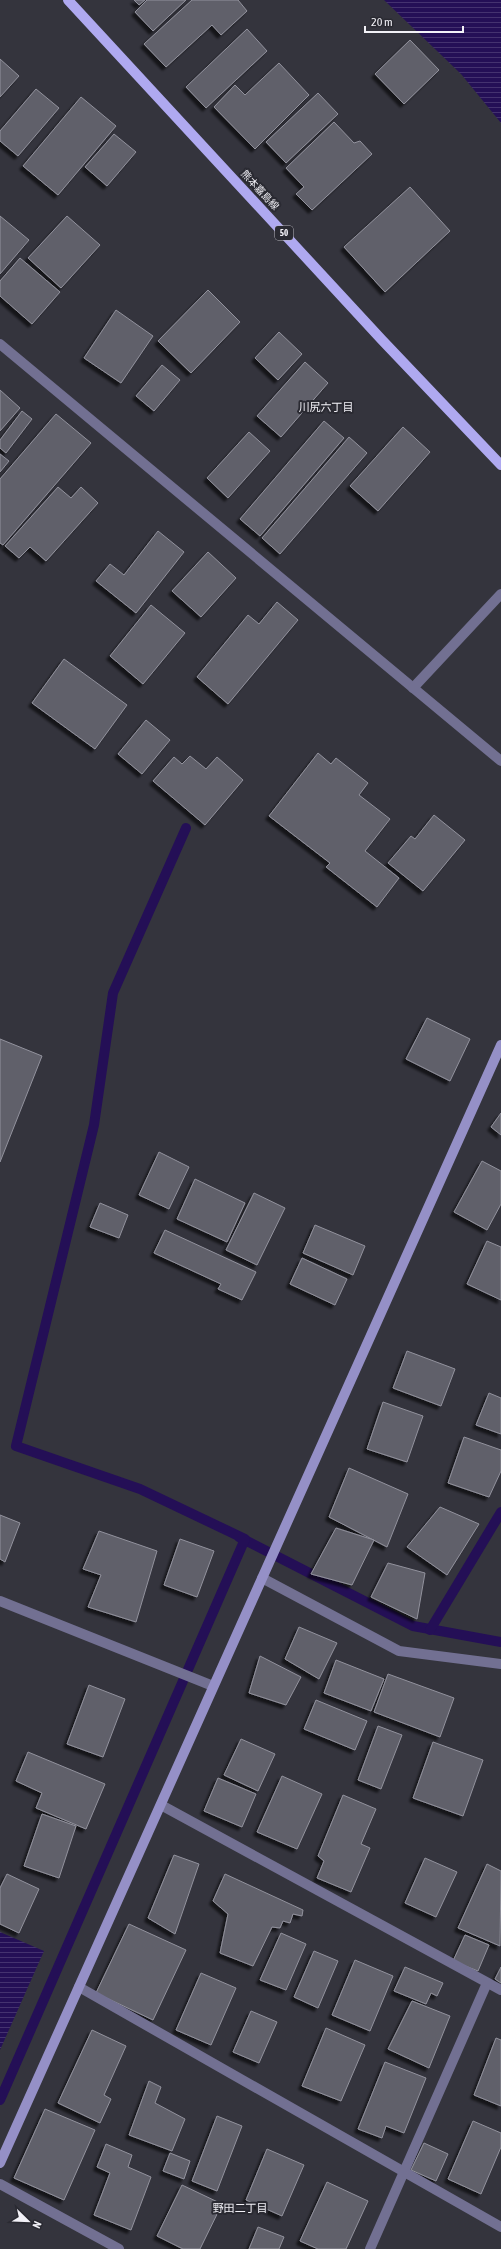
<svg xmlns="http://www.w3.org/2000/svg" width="501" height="2249" viewBox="0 0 501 2249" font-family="'Asap Condensed','Noto Sans JP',sans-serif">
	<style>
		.water { fill: url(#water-rules) }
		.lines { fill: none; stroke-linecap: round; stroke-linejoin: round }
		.stream { stroke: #240f56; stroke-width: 10 }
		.building { fill: #60606a; stroke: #92929d; filter: url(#shadow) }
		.street { stroke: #727092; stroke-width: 10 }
		.secondary { stroke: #9590c7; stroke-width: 10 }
		.primary { stroke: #afa9f0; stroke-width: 10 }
		.labels { text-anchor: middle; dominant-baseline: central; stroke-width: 4; stroke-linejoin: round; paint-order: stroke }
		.shield { fill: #2a2a32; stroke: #b6b5bc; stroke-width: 1 }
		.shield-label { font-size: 9px; font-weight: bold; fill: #f2f1f7 }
		.street-label { font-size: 10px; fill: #f2f1f7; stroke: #2a2a32 }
		.neighbourhood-label { font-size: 11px; fill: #f2f1f7; stroke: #2a2a32 }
	</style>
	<defs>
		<pattern id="water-rules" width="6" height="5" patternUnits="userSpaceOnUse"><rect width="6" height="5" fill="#240f56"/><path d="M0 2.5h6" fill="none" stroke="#44326f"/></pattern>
		<filter id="shadow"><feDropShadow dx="-3.5" dy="3.5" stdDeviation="1" flood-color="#0009"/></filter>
	</defs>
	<rect width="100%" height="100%" fill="#34343d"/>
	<g class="water">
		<path d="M384,0H501V123L461,74Z"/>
		<path d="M0,1932L44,1951L0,2050Z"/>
	</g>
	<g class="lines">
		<g class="stream">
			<path d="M239,1537L413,1626L501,1642"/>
			<path d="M430,1630L501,1512"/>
			<path d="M0,2100L245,1539L140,1489L16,1446L94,1125L113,993L186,828"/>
		</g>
	</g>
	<g class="building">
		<path d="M134,0H145L139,5Z"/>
		<path d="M147,0H186L153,31L135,12Z"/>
		<path d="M192,0H238L247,11L221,35L212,25L166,67L144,44Z"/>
		<path d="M247,29L267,51L206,108L186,87Z"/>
		<path d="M410,40L439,70L404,104L375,74Z"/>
		<path d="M0,59L19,76L0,97Z"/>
		<path d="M279,63L309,95L255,149L214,107L235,85L245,95Z"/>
		<path d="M36,89L59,108L18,156L0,141V131Z"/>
		<path d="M318,93L338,114L286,163L266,142Z"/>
		<path d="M81,97L116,126L58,195L23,166Z"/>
		<path d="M334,122L354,143L360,141L372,154L312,210L296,194L304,187L286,168Z"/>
		<path d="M114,134L136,152L107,186L85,167Z"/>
		<path d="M410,187L450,231L385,292L344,247Z"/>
		<path d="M0,216L29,240L0,274Z"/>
		<path d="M67,216L100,245L61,288L28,258Z"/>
		<path d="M20,258L60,292L32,324L0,296V281Z"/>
		<path d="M208,290L240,322L191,373L158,341Z"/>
		<path d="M116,310L153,336L121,383L84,358Z"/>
		<path d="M279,332L302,354L278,380L255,358Z"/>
		<path d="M305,362L328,383L281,437L257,416Z"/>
		<path d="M162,365L180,380L154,411L136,396Z"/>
		<path d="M0,390L20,408L0,431Z"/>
		<path d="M22,411L32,419L6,453L0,448V440Z"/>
		<path d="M56,414L91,443L3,545L0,543V479Z"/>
		<path d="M324,421L344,438L260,536L240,519Z"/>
		<path d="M403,427L430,452L378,511L350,486Z"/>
		<path d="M249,432L270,451L228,498L207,478Z"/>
		<path d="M349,437L367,453L280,554L262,538Z"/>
		<path d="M0,454L9,461L0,472Z"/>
		<path d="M58,487L71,498L81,487L98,503L46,561L30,547L19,558L5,546Z"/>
		<path d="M158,531L184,552L136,613L96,581L110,564L124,575Z"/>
		<path d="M208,552L236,578L201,617L172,591Z"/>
		<path d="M277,602L298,620L228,704L197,677L248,615L259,624Z"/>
		<path d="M151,605L185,633L143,684L110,656Z"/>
		<path d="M64,659L127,705L95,749L32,703Z"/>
		<path d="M146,720L170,740L142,774L118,754Z"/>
		<path d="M318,753L331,764L336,758L368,783L359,795L390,819L365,851L399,878L377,907L326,867L330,863L269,816Z"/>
		<path d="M190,756L206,769L217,757L243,780L205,825L153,781L174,757L182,764Z"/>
		<path d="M434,815L465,840L423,891L388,863L411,836L415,839Z"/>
		<path d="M427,1018L470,1039L450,1081L406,1059Z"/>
		<path d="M0,1039L42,1056L0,1162Z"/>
		<path d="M501,1113V1135L491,1127Z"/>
		<path d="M159,1152L189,1167L169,1209L139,1195Z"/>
		<path d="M482,1161L501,1171V1204L487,1230L454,1212Z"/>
		<path d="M195,1179L245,1203L227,1242L177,1219Z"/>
		<path d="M254,1193L285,1208L257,1265L226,1250Z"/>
		<path d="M100,1203L128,1215L119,1238L90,1227Z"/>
		<path d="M315,1225L365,1246L353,1275L303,1253Z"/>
		<path d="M165,1230L256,1272L242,1300L218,1289L221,1284L154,1253Z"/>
		<path d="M487,1241L501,1247V1300L467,1284Z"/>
		<path d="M302,1258L347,1279L335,1305L290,1284Z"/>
		<path d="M407,1351L455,1369L441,1406L393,1388Z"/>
		<path d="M489,1393L501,1398V1434L476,1425Z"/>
		<path d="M383,1402L423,1416L407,1462L367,1449Z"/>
		<path d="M464,1437L501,1450V1471L489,1497L448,1483Z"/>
		<path d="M349,1468L408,1494L387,1547L329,1517Z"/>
		<path d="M440,1507L479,1524L447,1575L407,1547Z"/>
		<path d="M0,1515L20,1523L5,1562L0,1559Z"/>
		<path d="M336,1528L374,1540L352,1585L311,1574Z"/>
		<path d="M99,1531L157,1551L136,1622L88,1607L101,1575L83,1569Z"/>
		<path d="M180,1539L214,1551L197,1597L164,1585Z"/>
		<path d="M388,1563L425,1573L417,1619L371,1597Z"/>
		<path d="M299,1627L337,1643L319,1679L285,1659Z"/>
		<path d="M260,1656L301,1677L286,1705L249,1693Z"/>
		<path d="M336,1660L384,1679L371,1711L324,1693Z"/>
		<path d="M388,1674L454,1698L440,1737L374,1712Z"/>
		<path d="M89,1685L125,1699L103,1757L67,1744Z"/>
		<path d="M316,1700L367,1721L355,1750L304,1729Z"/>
		<path d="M378,1726L402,1735L381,1789L358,1780Z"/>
		<path d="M241,1739L275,1754L258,1791L224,1775Z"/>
		<path d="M433,1742L483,1760L463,1816L413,1798Z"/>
		<path d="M28,1752L105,1784L86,1829L36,1808L42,1793L16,1781Z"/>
		<path d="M282,1776L322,1794L297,1849L257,1832Z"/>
		<path d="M218,1778L256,1794L242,1827L204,1811Z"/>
		<path d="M343,1795L376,1809L361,1844L370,1848L351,1892L317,1878L324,1861L318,1856Z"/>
		<path d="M42,1814L76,1826L59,1878L24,1866Z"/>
		<path d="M174,1855L199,1864L175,1934L148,1918Z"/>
		<path d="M425,1858L457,1872L436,1917L405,1903Z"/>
		<path d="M487,1864L501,1871L500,1946L458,1928Z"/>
		<path d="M7,1874L39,1889L19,1933L0,1924V1888Z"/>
		<path d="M225,1874L303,1910L302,1916L293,1914L290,1923L283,1921L280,1928L272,1927L253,1966L220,1953L228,1914L213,1901Z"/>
		<path d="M129,1924L186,1950L153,2020L96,1993Z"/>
		<path d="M281,1933L306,1944L286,1990L260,1980Z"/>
		<path d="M465,1935L489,1945L478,1971L453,1961Z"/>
		<path d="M314,1951L338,1961L318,2008L294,1997Z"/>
		<path d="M355,1960L393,1976L370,2031L332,2015Z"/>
		<path d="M405,1967L443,1983L437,1996L431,1993L426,2004L394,1991Z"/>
		<path d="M501,1967V1983L495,1979Z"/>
		<path d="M201,1973L236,1988L211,2045L176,2030Z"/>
		<path d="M412,2001L450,2016L429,2068L388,2049Z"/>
		<path d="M251,2011L277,2022L259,2063L233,2052Z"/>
		<path d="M326,2028L365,2045L341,2101L302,2086Z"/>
		<path d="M92,2030L126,2046L104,2095L111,2099L100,2123L58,2103Z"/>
		<path d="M496,2038L501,2040V2106L474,2095Z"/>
		<path d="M385,2062L426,2078L404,2133L386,2126L382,2138L358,2129Z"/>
		<path d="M149,2081L161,2087L155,2103L185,2119L172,2151L129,2135Z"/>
		<path d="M45,2109L95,2130L64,2200L14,2178Z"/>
		<path d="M217,2116L242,2126L217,2191L192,2181Z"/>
		<path d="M473,2121L501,2133V2147L481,2194L448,2179Z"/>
		<path d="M424,2143L448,2154L436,2181L411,2170Z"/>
		<path d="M106,2144L132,2155L128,2167L151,2177L131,2230L94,2215L110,2173L97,2167Z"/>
		<path d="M267,2149L304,2165L282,2216L246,2200Z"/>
		<path d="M170,2153L190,2161L184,2179L163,2171Z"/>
		<path d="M327,2182L368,2201L346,2249H318L300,2241Z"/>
		<path d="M182,2185L222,2204L200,2249H183L157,2236Z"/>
		<path d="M258,2227L284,2237L279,2249H249Z"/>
	</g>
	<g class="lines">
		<g class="street">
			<path d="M0,344L501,761"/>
			<path d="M413,688L501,594"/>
			<path d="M262,1578L399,1651L501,1664"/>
			<path d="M0,1601L213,1686"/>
			<path d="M161,1805L501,1990"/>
			<path d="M79,1987L501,2227"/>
			<path d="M0,2184L119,2249"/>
			<path d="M370,2249L487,1983"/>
		</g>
		<path class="secondary" d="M0,2163L501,1045"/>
		<path class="primary" d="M68,0L382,340L501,465"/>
	</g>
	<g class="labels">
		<rect class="shield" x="275" y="226" width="18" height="14" rx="3"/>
		<g class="shield-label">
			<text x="284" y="233">50</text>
		</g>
		<g class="street-label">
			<text transform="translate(260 190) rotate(47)">熊本嘉島線</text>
		</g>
		<g class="neighbourhood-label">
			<text x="326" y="407">川尻六丁目</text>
			<text x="240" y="2208">野田二丁目</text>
		</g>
	</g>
	<g transform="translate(28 2221) rotate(113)" stroke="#2a2a32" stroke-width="3" paint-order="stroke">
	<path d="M0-3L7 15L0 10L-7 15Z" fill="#f2f1f7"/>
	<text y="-6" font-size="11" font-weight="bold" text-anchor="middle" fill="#f2f1f7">N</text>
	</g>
	<path d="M365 26v6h98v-6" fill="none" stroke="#f2f1f7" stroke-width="2"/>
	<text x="371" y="26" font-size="12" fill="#f2f1f7" stroke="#2a2a32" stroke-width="3" paint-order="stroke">20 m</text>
</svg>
